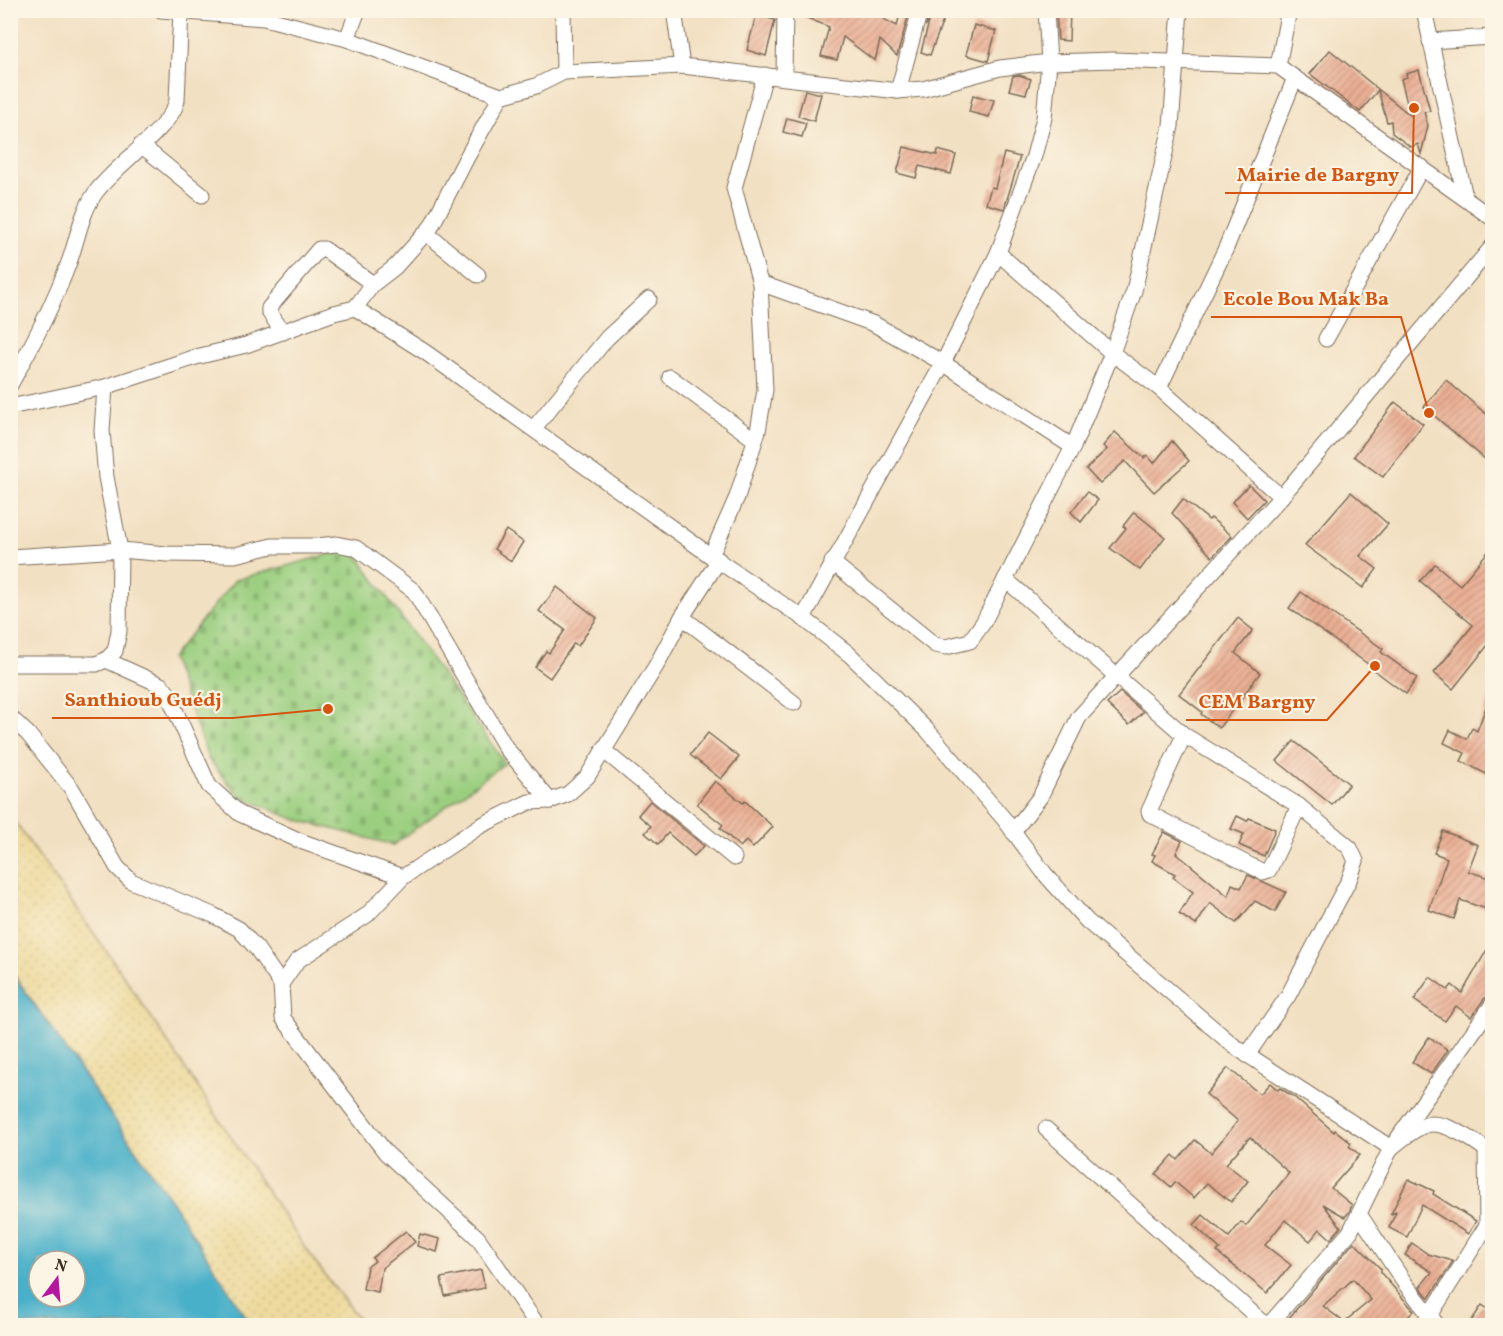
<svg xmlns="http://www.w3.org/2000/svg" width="1503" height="1336" viewBox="0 0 1503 1336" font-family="Vollkorn,serif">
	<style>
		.sand { fill: url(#sand-dots); stroke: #94825e; stroke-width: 1.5 }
		.cemetery { fill: url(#cemetery-stones); stroke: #6b7c4f; stroke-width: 1.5 }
		.water { fill: #4ab0c9; stroke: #426d74; stroke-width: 1.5; fill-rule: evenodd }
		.building { fill: url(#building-hatch); fill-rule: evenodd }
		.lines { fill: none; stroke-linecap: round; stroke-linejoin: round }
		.street-casing { stroke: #7b6a57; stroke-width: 17 }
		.street { stroke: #fff; stroke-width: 15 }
		.leader { fill: none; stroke: #d7540e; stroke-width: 2 }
		.callout-dot { fill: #d7540e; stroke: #fcf5e5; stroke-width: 2 }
		.callout-label { font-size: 20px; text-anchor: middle; font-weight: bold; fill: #d7540e; stroke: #fcf5e5; stroke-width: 4.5; stroke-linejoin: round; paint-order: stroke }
	</style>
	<defs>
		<pattern id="sand-dots" width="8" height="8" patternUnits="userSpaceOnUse" patternTransform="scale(1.5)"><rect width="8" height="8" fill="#eeda9e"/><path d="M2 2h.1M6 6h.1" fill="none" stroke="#cdbb88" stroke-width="1.8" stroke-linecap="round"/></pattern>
		<pattern id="cemetery-stones" width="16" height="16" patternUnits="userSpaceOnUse" patternTransform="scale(1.5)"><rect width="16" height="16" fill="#9bcf80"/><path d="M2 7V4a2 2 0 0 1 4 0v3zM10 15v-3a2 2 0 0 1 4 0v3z" fill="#86b26e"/></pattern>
		<pattern id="building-hatch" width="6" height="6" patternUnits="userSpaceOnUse" patternTransform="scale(1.5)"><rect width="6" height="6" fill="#ebb095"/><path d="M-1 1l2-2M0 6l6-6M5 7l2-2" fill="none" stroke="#c08f79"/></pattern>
	</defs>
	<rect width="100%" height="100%" fill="#fcf5e5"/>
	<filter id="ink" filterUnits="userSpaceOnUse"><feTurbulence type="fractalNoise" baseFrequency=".0167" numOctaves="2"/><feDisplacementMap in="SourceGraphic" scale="12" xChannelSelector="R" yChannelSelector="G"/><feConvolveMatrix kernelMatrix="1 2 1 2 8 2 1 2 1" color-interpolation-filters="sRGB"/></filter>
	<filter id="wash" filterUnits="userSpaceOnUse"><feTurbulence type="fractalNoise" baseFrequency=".008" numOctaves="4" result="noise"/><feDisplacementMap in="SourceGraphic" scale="24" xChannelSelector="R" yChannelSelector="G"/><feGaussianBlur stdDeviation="1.35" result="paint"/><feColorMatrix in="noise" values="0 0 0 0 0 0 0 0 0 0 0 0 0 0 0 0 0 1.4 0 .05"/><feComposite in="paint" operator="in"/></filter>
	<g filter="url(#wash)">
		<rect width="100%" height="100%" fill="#f2e0c2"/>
		<path class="sand" d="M10,815L121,972L311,1257L363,1325H251L242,1314L172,1202L11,970Z"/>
		<path class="cemetery" d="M352,548L505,763L393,845L294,819L239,796L209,760L171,658L235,580Z"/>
		<path class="water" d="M10,970L172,1202L251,1325H11ZM39,1261H75V1297H39Z"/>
		<g id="blocks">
			<g class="building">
				<path d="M795,10H866L897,26L901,10H910L897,56L880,40L875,61L843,37L837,60L821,56L829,27L795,13Z"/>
				<path d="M929,10H947L930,55L921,52L929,22L926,25Z"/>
				<path d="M1056,10H1070L1069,41L1058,40Z"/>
				<path d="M756,15L775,20L766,56L747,50Z"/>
				<path d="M974,25L996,31L988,61L966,55Z"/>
				<path d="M1330,50L1410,115L1401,79L1407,77L1406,74L1419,70L1430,111L1424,112L1428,126L1421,154L1418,144L1411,147L1392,133L1391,121L1387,122L1378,90L1360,112L1310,74Z"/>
				<path d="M1019,75L1031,79L1026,94L1009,90L1013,76Z"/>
				<path d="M805,90L821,94L814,121L798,116Z"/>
				<path d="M973,95L994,100L989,117L969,112Z"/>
				<path d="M787,118L806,123L802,137L783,132Z"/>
				<path d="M904,147L937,155L938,150L956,155L951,174L919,166L916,178L897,173Z"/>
				<path d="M1004,153L1020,157L1004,209L986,204L991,187L995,188Z"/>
				<path d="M1446,380L1492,419V465L1424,407Z"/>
				<path d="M1395,402L1423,424L1383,477L1354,456Z"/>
				<path d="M1115,432L1144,458L1147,455L1154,463L1172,441L1189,461L1154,492L1125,461L1100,484L1086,469L1107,449L1103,446Z"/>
				<path d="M1249,485L1264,500L1247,518L1232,502Z"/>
				<path d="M1087,492L1098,500L1081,522L1071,512Z"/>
				<path d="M1351,492L1388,524L1360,556L1377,569L1363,588L1305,545Z"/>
				<path d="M1183,499L1209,520L1211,518L1232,536L1212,557L1172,513Z"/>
				<path d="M1134,512L1165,537L1140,570L1110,548L1126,528L1123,526Z"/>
				<path d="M506,530L523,542L511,561L494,549Z"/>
				<path d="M1492,547V640L1453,689L1434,673L1473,625L1420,581L1435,564L1460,585Z"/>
				<path d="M557,587L597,618L578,646L574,643L550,678L535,667L546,651L549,653L565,630L539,611Z"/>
				<path d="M1301,592L1383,649L1381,652L1417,678L1406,694L1374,670L1375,669L1289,608Z"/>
				<path d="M1238,618L1253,630L1235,653L1260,673L1219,728L1201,714L1202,712L1179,694Z"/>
				<path d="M1120,692L1143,712L1129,725L1107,704Z"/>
				<path d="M1491,694H1492V777L1461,761L1465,753L1444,743L1450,730L1467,739L1472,728L1477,731Z"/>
				<path d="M708,733L739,757L721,779L690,755Z"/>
				<path d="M1294,741L1349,784L1332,805L1277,761Z"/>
				<path d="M715,781L743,803L745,801L773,827L753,848L746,841L740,847L720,828L723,825L697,804Z"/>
				<path d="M650,801L704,846L694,856L668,833L658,844L645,833L651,826L638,815Z"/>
				<path d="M1237,816L1247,821L1249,818L1275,829L1264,856L1239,845L1244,834L1231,829Z"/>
				<path d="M1443,831L1478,845L1468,871L1492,879V911L1460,900L1454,919L1429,910L1447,858L1434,853Z"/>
				<path d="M1164,832L1182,841L1176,853L1228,896L1232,884L1241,888L1248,875L1286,892L1275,912L1255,901L1236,923L1210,903L1196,925L1179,914L1193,892L1173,877L1175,874L1152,861L1155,855L1152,854Z"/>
				<path d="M1492,941V994L1484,999L1471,1017L1456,1006L1445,1021L1414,1000L1430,977L1448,990L1452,985L1462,993Z"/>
				<path d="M1429,1037L1448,1050L1431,1074L1412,1062Z"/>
				<path d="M1228,1068L1260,1094L1270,1083L1278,1090L1280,1088L1294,1097L1334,1132L1335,1130L1351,1143L1349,1146L1360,1155L1331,1188L1352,1205L1349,1212L1345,1217L1323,1204L1341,1227L1331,1239L1320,1229L1310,1241L1285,1220L1265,1245L1291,1265L1267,1293L1217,1252L1220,1249L1194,1225L1203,1215L1229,1237L1241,1222L1246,1226L1289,1173L1250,1137L1226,1164L1248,1181L1231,1202L1207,1183L1194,1198L1175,1182L1171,1187L1156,1174L1173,1155L1178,1160L1195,1140L1211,1153L1238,1121L1206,1094Z"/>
				<path d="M1408,1179L1434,1191L1433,1194L1476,1221L1468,1234L1422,1205L1407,1237L1389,1228L1396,1212L1391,1214Z"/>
				<path d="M406,1231L415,1242L382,1268L378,1292L363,1289L367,1267L375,1261L372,1258Z"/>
				<path d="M420,1234L440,1239L437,1252L417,1246Z"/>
				<path d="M1354,1242L1381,1269V1273L1414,1311L1398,1326H1282ZM1353,1279L1371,1300L1344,1322L1323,1306Z"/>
				<path d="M1412,1243L1428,1254L1453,1261L1429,1298L1420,1287L1432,1272L1405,1255Z"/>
				<path d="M481,1270L485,1288L445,1296L441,1278Z"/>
				<path d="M1482,1305L1492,1312V1319L1488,1326H1468Z"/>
			</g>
		</g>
	</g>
	<g filter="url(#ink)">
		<use href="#blocks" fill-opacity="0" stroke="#7b6a57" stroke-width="1.5"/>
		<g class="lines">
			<g class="street-casing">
				<g id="street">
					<path d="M161,10L264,18L347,39L501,96L536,86L564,72L682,66L898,91L923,89L1000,68L1049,62L1114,60L1278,66L1492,218"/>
					<path d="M563,10L564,72"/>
					<path d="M674,10L682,66"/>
					<path d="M1424,10L1465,197"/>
					<path d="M347,39L358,10"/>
					<path d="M1430,41L1492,37"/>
					<path d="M1278,66L1289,10"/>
					<path d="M784,77L785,10"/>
					<path d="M898,91L920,10"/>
					<path d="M141,145L202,195"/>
					<path d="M426,233L478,275"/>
					<path d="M998,253L1112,353L1159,388L1281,497"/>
					<path d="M760,283L874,324L943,363L1073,447"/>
					<path d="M355,308L373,284L395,267L431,227L467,157L501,96"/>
					<path d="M283,332L269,312V308L319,249H324L373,284"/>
					<path d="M1326,339L1422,167"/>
					<path d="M670,377L755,440"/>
					<path d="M10,385C32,346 52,307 68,265C77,242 81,212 96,192C115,166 173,126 177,100L181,10"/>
					<path d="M1159,388L1226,248L1295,78"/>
					<path d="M10,407L105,387L196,357L246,345L334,313L355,308L425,352L711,556L803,618L849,654L928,731L1004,819L1045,874L1087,921L1234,1046L1391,1148C1402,1140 1412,1129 1426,1125C1444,1119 1478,1143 1492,1154"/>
					<path d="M534,428L607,338L649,299"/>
					<path d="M711,556L737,497L758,431L765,390L760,283L734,188L765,75"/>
					<path d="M10,557L120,550L167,554L235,555L272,546H317L336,544L356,548L414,591L506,748L550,801"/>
					<path d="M832,562L935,645L946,647L970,641L983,623L1073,447L1112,353L1134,291L1171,126L1180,10"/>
					<path d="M1005,579L1184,735L1299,806L1350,848L1356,861L1349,880L1288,996L1247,1055"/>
					<path d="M682,617L794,703"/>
					<path d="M803,618L943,363L998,253L1034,156L1044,118L1049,62L1046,10"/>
					<path d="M106,660L161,685L167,692L209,786L240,814L303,842L403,877"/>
					<path d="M10,664H96L106,660L115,651L119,631L120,550L106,477L102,431L105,387"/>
					<path d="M10,717L28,734L72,789L117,867L131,881L213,915L239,929L257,949L281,984"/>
					<path d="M1184,735L1149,811L1150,814L1263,872L1269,870L1299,806"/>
					<path d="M603,750L734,858"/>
					<path d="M1013,832L1040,797L1079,717L1281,497L1492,247"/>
					<path d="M1046,1129L1267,1326"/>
					<path d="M1359,1214L1404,1282L1438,1326"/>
					<path d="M538,1326L478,1238L386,1153L283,1018L281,984L297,961L367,915L403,877L480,826L529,802L550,801L568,794L587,777L656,666L682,617L719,560"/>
					<path d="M1268,1326L1350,1232L1391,1148L1492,1005"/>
					<path d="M1420,1326L1429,1317L1487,1225L1486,1149"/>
				</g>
			</g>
			<use href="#street" class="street"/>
		</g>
	</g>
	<path class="leader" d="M1414 108L1412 193H1225M1429 413L1401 317H1211M328 709L233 718H52M1375 666L1327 720H1186"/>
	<g class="callout-dot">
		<circle cx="1414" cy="108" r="6"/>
		<circle cx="1429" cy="413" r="6"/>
		<circle cx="328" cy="709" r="6"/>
		<circle cx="1375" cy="666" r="6"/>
	</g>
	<g class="callout-label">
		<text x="1318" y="181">Mairie de Bargny</text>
		<text x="1306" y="305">Ecole Bou Mak Ba</text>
		<text x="143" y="706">Santhioub Guédj</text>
		<text x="1257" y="708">CEM Bargny</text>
	</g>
	<rect width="1503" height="1336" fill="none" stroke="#fcf5e5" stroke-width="36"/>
	<g transform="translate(57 1279) rotate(16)"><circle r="28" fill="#fcf5e5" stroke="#afa495" stroke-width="1.5"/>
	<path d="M0-4.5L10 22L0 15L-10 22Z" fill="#b5179e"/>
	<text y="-9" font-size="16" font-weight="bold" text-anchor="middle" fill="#3b2a1e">N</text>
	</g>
</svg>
